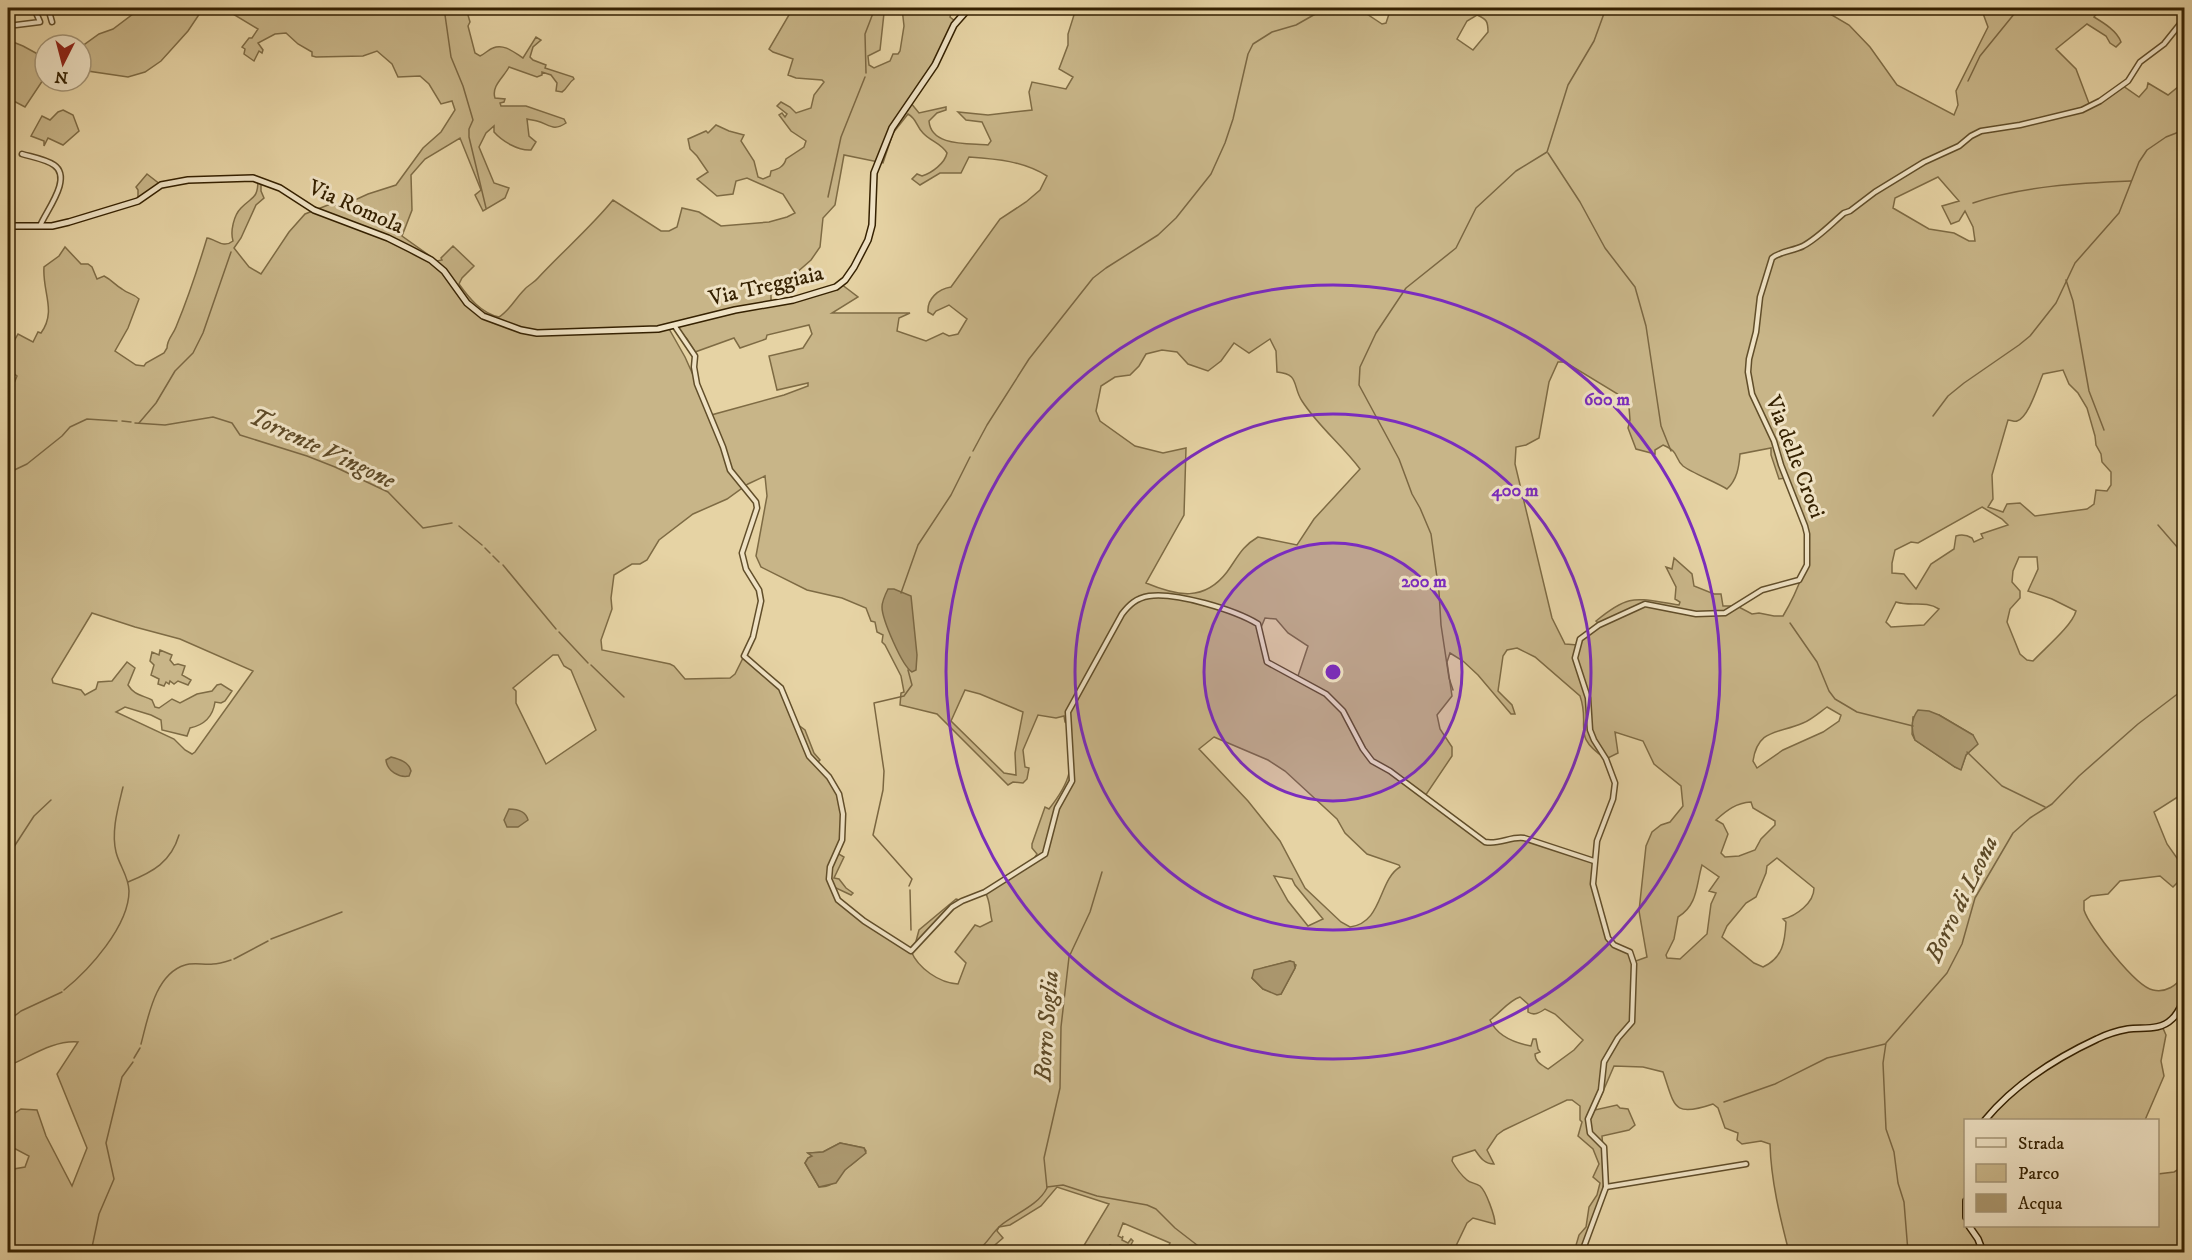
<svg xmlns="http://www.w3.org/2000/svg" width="2192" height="1260" viewBox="0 0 2192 1260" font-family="'IM FELL DW Pica',serif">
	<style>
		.green { fill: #c8b588; stroke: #7e6b44; stroke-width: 1.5; fill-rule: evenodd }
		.water { fill: #aa966d; stroke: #7b6742; stroke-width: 1.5 }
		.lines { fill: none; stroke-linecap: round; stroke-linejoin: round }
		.stream { stroke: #7b6742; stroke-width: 1.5 }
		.street-casing { stroke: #614e2a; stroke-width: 7 }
		.secondary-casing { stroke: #352101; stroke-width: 8 }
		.street { stroke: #efe2c4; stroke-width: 4 }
		.secondary { stroke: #efe2c4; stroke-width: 5 }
		.ring { fill: none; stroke: #7b2cbf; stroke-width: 3 }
		.labels { text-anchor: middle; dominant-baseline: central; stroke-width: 6; stroke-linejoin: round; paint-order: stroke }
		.street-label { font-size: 22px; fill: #352101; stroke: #efe2c4 }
		.water-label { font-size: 24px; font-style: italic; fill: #5e4a27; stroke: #efe2c4 }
		.centre { fill: #7b2cbf; stroke: #efe2c4; stroke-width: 3 }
		.ring-label { font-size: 18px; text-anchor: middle; font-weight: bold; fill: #7b2cbf; stroke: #efe2c4; stroke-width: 6; stroke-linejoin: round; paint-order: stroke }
	</style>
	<rect width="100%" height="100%" fill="#e6d3a4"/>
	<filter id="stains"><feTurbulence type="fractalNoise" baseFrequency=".00333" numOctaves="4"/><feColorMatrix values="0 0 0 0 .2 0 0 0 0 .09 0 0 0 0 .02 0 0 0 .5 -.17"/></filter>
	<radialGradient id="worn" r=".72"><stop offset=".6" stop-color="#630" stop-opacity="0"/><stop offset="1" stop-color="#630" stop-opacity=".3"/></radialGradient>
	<g class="green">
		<path d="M141,8H207L200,13L188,31L161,61L145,72L128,77L81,70V47L99,34L113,29Z"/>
		<path d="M223,8H466L470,22L468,26L475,53L480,56C485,54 489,49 493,48C504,43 515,53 523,58L536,37L541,40L533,47L530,57L533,60L546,65L545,68L573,77L574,79C568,83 567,89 562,92L556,91L557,83L551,75L542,72V75L537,77L509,67C504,77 491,86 495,98L505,99L504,102L500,103L501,106H526L564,119L566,123C553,132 549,124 537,121C533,120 530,120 527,119L529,136L536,142L531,150C518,151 502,141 494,132V126L486,133L479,147L494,183L509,188L505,198L483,211L475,195L481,190L460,138L425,159L411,175L412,210L402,236L437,261L442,260L441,258L453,246L474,266L462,278L459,284C469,298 481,313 499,317C510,310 515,299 524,290C528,285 534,283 538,278C563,251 590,228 613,200L661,231H669L677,227L682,208L699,212L721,226L769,222L787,217L795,213L783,194L747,178L736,181L733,194L717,196L697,179L708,172L697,156L690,149L688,139L706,131L708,133L716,125L729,131L744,135L741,141L754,161L758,177L763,179L770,176L771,171C778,169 784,167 786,159L804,147L806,141L791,131L779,115L782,113L785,117L787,114L777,106L781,102L790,107L796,113L811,108L814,95L824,82L822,80L796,78L788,75L793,59L773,52L769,49L793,8H885L881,11L884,13L880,50L868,56L869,65L874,68L890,61L893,54H898L900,51L904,26L902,8H953L950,17L956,22L935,65L910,102L919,113L946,107V110L937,113L929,121C931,147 969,143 988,145L991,141L982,122L966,120L958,112L988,115L1032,110L1029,92L1032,82L1066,89L1073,77L1059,69L1068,45V34L1074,15L1070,10L1059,8H1371L1367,14L1382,24L1386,23L1391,8H1820L1849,25L1870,47L1897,85L1954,115L1958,105L1956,91L1988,27L1981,8H2113L2107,12L2099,11L2094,17C2104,23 2117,31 2121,42L2116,47L2110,43L2106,36L2087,24L2056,49L2076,69L2090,106L2123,86L2139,97L2147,88L2148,83L2168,95L2184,82V793L2154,812L2167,844L2184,868V876L2173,887L2160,876L2120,881L2108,894L2091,896L2084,901C2084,902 2084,909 2084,910C2089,927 2136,987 2153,990C2167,993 2176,985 2184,976C2184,1002 2183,1010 2162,1026L2166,1035L2161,1061L2164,1076L2145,1120H1966V1226H2158V1174L2174,1172L2184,1166V1252H1789C1780,1217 1771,1181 1770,1144L1761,1141L1742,1144L1737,1140L1738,1133L1725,1128L1718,1108L1713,1104C1672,1118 1675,1106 1663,1072L1643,1067L1614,1066L1595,1110L1617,1105L1620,1108L1628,1109L1635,1125L1629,1130L1602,1136L1606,1187L1582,1252H1574L1579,1235L1586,1227L1589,1207L1597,1195L1600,1183L1593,1177L1599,1164L1593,1149L1578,1136L1582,1122L1580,1120V1106L1572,1100H1567L1504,1130L1497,1135L1487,1150L1494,1164C1484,1164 1480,1157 1475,1150L1453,1157L1452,1161C1456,1168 1461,1175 1467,1180C1470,1183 1476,1183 1480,1186C1486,1191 1495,1216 1495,1224L1473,1218L1467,1223L1453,1252H1166L1170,1243L1123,1223L1118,1236L1122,1238L1123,1236L1122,1240L1128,1243L1131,1239L1133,1241L1127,1252L1110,1245L1107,1252H1080L1109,1204L1057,1187L1041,1206L1010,1225L999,1227L997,1231L1003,1238L995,1245L999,1252H374L370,1251L367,1252H8V1170L25,1167L29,1156L8,1145V1118L21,1109L37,1110L46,1136L72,1186L87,1148L57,1074L78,1042C53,1040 30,1057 8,1066V398L17,376L8,369V352L18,334L33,342L38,332L41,333C57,311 42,292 44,267L59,256L65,247L81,264H88L92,267L97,279L104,276C112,280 115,285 122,289C128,294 133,293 139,299L128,328L115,351L136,365L144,366L146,363L164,353L167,348C167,339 173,335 176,327C188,298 198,268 207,238C216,239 223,249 233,241C230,231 234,215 241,208C253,196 258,199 258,179L261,180V191L264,198L256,205L241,238L234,248L249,267L261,274L289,232L305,214L328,205H344L368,194L396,185L423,148L441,132L455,110L452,101L441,104L429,84L420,76L398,77L392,64L377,51L363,56L316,57L312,56V52L298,44L286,33L275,34L258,43L263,50L262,53L259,51L254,61L244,54L245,49L242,47L249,38H252L258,29ZM1477,15C1487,19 1488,22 1488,32L1473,50L1457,39L1467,21ZM908,114C917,119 916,126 923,133C930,141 941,143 947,153C945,163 932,173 922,176L917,174L912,179L920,185L940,173H961L969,157C997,159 1023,161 1047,176L1040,190L1026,202L1000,219L951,287C938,289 927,299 928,312L933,315L936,311L949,305L967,319L958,334L949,336L943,333L926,341L897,331L899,318L910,313H832L858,297L841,284L771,304V295L811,260L820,247L823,218L835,205L844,155L883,163L893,133ZM1938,177L1959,201L1942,206L1951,224L1959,221L1965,211L1973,227L1975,241H1969L1954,233L1929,229L1893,208L1895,198ZM674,325L687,339L695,352L734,338L740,348L766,339L767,335L809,325L812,334L803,348L769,356L777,390L808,383V386L784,395L711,415L685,357L668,327ZM1270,339L1276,351L1277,372C1300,374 1292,386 1302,401C1318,426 1342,445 1360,469L1314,519L1297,545L1258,537C1241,547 1238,557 1227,572C1204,602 1177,596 1146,583L1184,515L1186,448L1163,453L1135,446L1100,421L1096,411L1101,386L1115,377L1130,375L1139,366L1146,354L1162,350L1177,352L1188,364L1208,371L1221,361L1234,343L1249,353ZM1558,362H1565L1621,396L1629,407L1630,420L1628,428L1636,449L1655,454V450L1663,445C1680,452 1674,458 1683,466C1692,473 1716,482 1727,489C1737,480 1739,467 1740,454L1771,448V455L1779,479L1786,478C1793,496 1801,514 1806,532C1813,558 1796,594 1783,616H1774L1759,613L1752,614L1737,606H1723L1721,594H1714L1694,586L1692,574L1674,558L1672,569L1666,567L1676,587L1675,599L1680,602L1679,605C1636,599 1631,592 1596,621L1599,624L1580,639L1578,645L1565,644L1552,618L1515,464L1516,447L1526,445L1539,438L1549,382ZM2063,370L2069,384L2078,393L2087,408L2095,436L2096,445L2101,454L2102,462L2111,472V485L2107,491L2096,490L2094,504L2087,509L2035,516L2020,503L2007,504L2003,512L1988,507L1993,499L1992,475L2008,420C2011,420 2015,422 2017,421C2029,417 2038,385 2043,374ZM765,476L767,496L756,556L761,567L807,590L842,598L866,608L871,621L875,622L877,632L883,635L882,642L885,645L901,676L904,692L901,693L900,705L937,714L1008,785L1013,782L1023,783L1027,779L1029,768L1025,767L1023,750L1038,715L1056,718L1064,716L1065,722L1068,724C1071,765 1076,775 1049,809L1045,807L1032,844V848L1037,854L1030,865L985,892C991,902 989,910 992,921L980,927L975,925L955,952L966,963L958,984C939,983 918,968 911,951C890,937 838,909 832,886L851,895L853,893L846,888L839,879L834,878L844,857L837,853C851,818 841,790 817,763L820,760L814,753L805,730L797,724L781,688L744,656L735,674L730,678L685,679L674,666L670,664L602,650L601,640L612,609L611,598L614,575L632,564H640L647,560L659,540L693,514L727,499L748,484ZM1982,507L2002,519L2008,525L1981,534L1983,538L1974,542L1972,538C1967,535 1962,534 1956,536L1954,549L1931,564L1916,589L1904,574L1892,573V563L1895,550L1911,542L1918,543ZM2019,557H2037L2038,569L2028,591L2052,599L2076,611C2072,626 2045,648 2033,661L2027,660L2020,654L2007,622L2010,609L2020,598V591L2012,582L2013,571ZM1896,602C1911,607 1925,600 1939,609L1924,625L1891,627L1886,622ZM92,613L135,627L180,639L253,671L195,752L192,754L185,750L174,739L116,712L125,707L151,715L161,720L162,730L187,736L190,728C204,725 213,716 215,702L221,703L225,701L232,691L221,684L217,685L212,691L197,694L180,703L172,699L159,708L155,707L152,700C142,695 134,695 128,685L135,668L127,662L112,681L98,682L96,689L85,695L81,690L53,683L52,679ZM1265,618L1276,619L1288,633L1308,646L1297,679L1267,662L1260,630ZM1517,648L1535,657L1580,696C1591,727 1570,735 1606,759L1618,753L1615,732L1643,741L1654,764L1681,786L1683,806L1670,822L1661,825L1652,832L1646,846L1639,911L1647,957L1633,962L1630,952L1611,943L1593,878L1594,861L1516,837L1485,842L1425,796L1452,756V747L1440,729L1437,715L1452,696L1447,662L1450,653L1463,661L1478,675L1511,714H1515L1512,705L1498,691L1503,656L1507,650ZM553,655H558L564,666L571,670L596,730L546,764L516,703V691L513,688ZM965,690L980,694L1023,712L1015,753L1016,775L1004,773L951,721ZM1827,707L1841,715L1839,721L1823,732L1783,750L1757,768L1753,761C1758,728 1778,734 1803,723C1811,720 1820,712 1827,707ZM1939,715L1973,735V747L1966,755L1961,769L1955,767L1915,740L1912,734L1913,717ZM1214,737L1268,760L1285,771L1337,819L1345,833L1367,854L1399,865L1400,867C1378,880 1383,923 1350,927L1341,922L1305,888L1280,841L1248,801L1199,749ZM1751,802L1753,808L1775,821V825L1761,839L1755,850L1739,856L1725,857L1721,853L1728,834L1723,824L1716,820C1727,810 1736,803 1751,802ZM1777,858L1814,888C1814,903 1796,916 1783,919L1786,922C1785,941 1783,958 1763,967L1754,963L1722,937L1727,926L1746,903L1756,897L1766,873L1767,866ZM1702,865L1719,877L1709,891L1716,893L1711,904L1707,934L1680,959L1667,958L1666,955L1674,939L1678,917C1698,905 1696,885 1702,865ZM1274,876L1292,879L1295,885L1323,919L1308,926L1288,901ZM1290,961L1296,965L1295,968L1281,994L1263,989L1252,978L1263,968ZM1520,997L1528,1004V1012C1534,1016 1539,1013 1545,1009L1555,1014L1583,1040L1574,1050L1548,1069C1542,1065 1535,1062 1535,1054L1540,1052L1538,1049L1536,1039H1533L1531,1046C1515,1043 1497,1036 1490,1020C1500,1013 1508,1001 1520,997ZM840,1143L864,1148L866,1151C860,1158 854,1163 847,1168C835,1177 837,1187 819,1187L805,1163L808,1158L812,1156L808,1153L823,1152Z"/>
		<path d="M8,40L23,46L45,58V77L25,107L8,98Z"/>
		<path d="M63,110L73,115L79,131L63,145L48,138L44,146V141L31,136L42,116L50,120L58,112Z"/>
		<path d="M147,174L161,185L138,201V190L136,187Z"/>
		<path d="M160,650L172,655L170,660L174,665L178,664L185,666L182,675L191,680L188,685L178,681L174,684L170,681L169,684L166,682L164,686L158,684L159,679L151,675L154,665L150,661L152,652L159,655Z"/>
		<path d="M956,899L962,901L952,907L915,945L919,930Z"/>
	</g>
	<g class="water">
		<path d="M888,589H894L911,596L917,655L916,670L912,672C902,666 882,619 882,607C882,602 886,593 888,589Z"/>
		<path d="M1918,710L1929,711L1939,715L1973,735L1978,744L1966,755L1961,770L1955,767L1915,740C1911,730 1911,719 1918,710Z"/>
		<path d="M391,757C399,759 409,762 411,771L409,776C399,778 387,771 386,760Z"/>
		<path d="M509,809C518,809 526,812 528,820L518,827H507L504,820Z"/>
		<path d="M1290,961L1294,962L1295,968L1281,994L1277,995L1263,989L1252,978L1254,970Z"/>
		<path d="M840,1143L864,1148L866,1153L845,1170L836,1183L819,1187L805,1163L808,1158L812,1156L808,1153L823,1152Z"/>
	</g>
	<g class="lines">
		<g class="stream">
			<path d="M444,8L451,57L463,86L473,120L469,129V137L486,208"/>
			<path d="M259,10L260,8"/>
			<path d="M866,73L865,34L875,8"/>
			<path d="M1968,81L1980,56L2019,8"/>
			<path d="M1548,153L1580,202L1605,248L1635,287L1646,326L1661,426L1671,451"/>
			<path d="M828,197L841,137L865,77"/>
			<path d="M1973,203C2021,186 2081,183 2131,181"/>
			<path d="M2066,280L2073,301L2089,391L2104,430"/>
			<path d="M1933,416L1948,396L1964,383L2019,345L2030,336L2056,303L2075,263L2119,213L2139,162L2147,150L2166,137L2184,130"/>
			<path d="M122,421L131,422"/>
			<path d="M135,423L165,425L213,417L232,423L240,435L307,456L335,467L388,492L423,528L452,523"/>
			<path d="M139,423L156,403L175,371L193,353L203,333L231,252"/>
			<path d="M973,451L987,425L1029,359L1093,278L1106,268L1158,235L1176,218L1211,174L1225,143L1233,119L1248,54L1253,44L1272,32L1296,25L1326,8"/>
			<path d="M8,473L27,464L62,436L70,427L87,419L117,421"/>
			<path d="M2158,525L2184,555"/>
			<path d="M459,526L482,545"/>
			<path d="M485,548L490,553"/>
			<path d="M493,556L499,562"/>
			<path d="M503,565L556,629"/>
			<path d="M901,593L918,545L951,495L970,457"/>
			<path d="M1790,623L1817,662L1829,691L1835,699L1857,712L1913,726"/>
			<path d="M559,632L588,663"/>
			<path d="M591,665L624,697"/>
			<path d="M908,670L912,685L904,696L874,703L884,771L883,790L873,835L912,879L909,886"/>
			<path d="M1453,690L1449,678L1441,625L1439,592L1431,534L1420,508L1412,494L1399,459L1359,385L1360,367L1376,333L1406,288L1456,248L1476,208L1516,171L1547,152L1568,85L1594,41L1606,8"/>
			<path d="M1967,752L2002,786L2045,807"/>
			<path d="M8,856L34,816L51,800"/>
			<path d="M128,882C153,872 171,862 179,835"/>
			<path d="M910,890L911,930"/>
			<path d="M271,939L342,912"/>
			<path d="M234,959L268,941"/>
			<path d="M64,990C89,970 129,926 129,891C129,877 119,865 116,852C111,831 118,808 123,787"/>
			<path d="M8,1021L21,1011L62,992"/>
			<path d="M141,1044C148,1018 155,974 185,965C193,962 204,965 213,964C219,964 225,962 231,960"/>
			<path d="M134,1058L140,1048"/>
			<path d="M1724,1102L1775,1084L1827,1058L1885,1044"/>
			<path d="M1047,1187L1063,1185L1097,1196L1147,1205L1156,1209L1175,1228L1206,1252"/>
			<path d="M91,1252L99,1214L114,1179L106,1143L122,1077L133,1062"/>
			<path d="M166,1252L176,1250L215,1252"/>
			<path d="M973,1252C986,1247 990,1235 1000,1226C1014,1214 1038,1206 1047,1188L1044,1158L1060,1088L1061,1027L1069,957L1090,912L1102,872"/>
			<path d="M1908,1252L1904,1202L1898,1183L1894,1152L1886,1129L1883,1063L1886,1043L1947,973L1962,944L1975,898L2013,833L2030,818L2052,804L2079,776L2138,724L2184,689"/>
		</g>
		<g class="street-casing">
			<g id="street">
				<path d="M48,8L52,22"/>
				<path d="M16,25L40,22L34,8"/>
				<path d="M22,154C32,157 45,159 54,165C73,178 46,211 40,226"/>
				<path d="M674,325L695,356L694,367L697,384L723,447L730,470L756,502L757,508L742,553L746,569L759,590L761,601L753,637L744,656L781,688L809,756L829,777L839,794L843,814L842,840L830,867L829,879L838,900L864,921L911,951L952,907L962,901L985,892L1045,854L1057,808L1072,781L1068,712L1122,614C1129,605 1136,598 1149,596C1176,592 1235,610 1258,624L1267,662L1326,694L1343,711L1363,749L1372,761L1390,771L1485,842C1499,845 1511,836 1524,838L1594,861"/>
				<path d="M1606,1187L1746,1164"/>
				<path d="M1582,1252L1606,1187L1604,1147L1590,1133L1588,1119L1601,1090L1604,1062L1618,1038L1632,1022L1634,964L1630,952L1614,945L1608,938L1593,884L1597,841L1613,799L1615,783L1606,759L1594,740L1590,730L1588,698L1575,658L1580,639L1599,625L1645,604L1696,614L1725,613L1762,590L1799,580L1807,565V534L1805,526L1781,465L1774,441L1752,394L1748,372L1749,359L1756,332L1760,297L1772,258C1781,251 1793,251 1803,246C1818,238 1831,224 1844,213L1850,211L1875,192L1924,162L1959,146L1971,136L1981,131L2020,125L2082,110L2100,101L2128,81L2140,62L2164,44L2184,19"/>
			</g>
		</g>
		<g class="secondary-casing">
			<g id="secondary">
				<path d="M8,10L16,8"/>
				<path d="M8,226H52L69,222L138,201L161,185L188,180L253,178L280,188L314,210L388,238L410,249L431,260L444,271L467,303L483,316L521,330L537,333L658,329L735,310L793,300L836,287L845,280L854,267L868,240L872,225L874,173L892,128L935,65L954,25L969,8"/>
				<path d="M1985,1120C2015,1084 2054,1059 2097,1039C2107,1034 2117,1031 2128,1029C2143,1027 2160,1031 2172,1019C2178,1014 2181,1006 2184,1000"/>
				<path d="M1966,1201V1217"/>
				<path d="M1969,1226L1978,1239L1983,1252"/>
			</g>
		</g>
		<use href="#street" class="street"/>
		<use href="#secondary" class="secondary"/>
	</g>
	<circle cx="1333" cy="672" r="129" fill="#7b2cbf" fill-opacity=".12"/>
	<g class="ring">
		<circle cx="1333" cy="672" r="129"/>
		<circle cx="1333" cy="672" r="258"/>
		<circle cx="1333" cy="672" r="387"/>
	</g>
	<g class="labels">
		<g class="street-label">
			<text transform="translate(356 207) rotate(24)">Via Romola</text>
			<text transform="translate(766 286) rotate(-13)">Via Treggiaia</text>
			<text transform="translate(1795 457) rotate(69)">Via delle Croci</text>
		</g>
		<g class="water-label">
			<text transform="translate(322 449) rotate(25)">Torrente Vingone</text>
			<text transform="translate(1962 899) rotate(-64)">Borro di Leona</text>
			<text transform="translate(1047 1026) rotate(-86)">Borro Soglia</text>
		</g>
	</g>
	<circle cx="1333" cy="672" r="9" class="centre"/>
	<g class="ring-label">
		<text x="1607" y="405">600 m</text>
		<text x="1515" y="496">400 m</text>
		<text x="1424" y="587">200 m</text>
	</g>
	<rect width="2192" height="1260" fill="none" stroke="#e6d3a4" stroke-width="30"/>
	<rect x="9" y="9" width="2174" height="1242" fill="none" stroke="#352101" stroke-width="3"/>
	<rect x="15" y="15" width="2162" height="1230" fill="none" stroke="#352101" stroke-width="1.5"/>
	<rect x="1964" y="1119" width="195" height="108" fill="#efe2c4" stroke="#a59576" stroke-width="1.5"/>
	<rect x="1976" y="1138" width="30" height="9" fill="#efe2c4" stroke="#a59576" stroke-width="1.5"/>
	<text x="2018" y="1149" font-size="18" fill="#352101">Strada</text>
	<rect x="1976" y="1164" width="30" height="18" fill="#c8b588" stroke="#a59576" stroke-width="1.5"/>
	<text x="2018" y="1179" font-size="18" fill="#352101">Parco</text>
	<rect x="1976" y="1194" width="30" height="18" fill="#aa966d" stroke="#a59576" stroke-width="1.5"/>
	<text x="2018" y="1209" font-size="18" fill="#352101">Acqua</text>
	<g transform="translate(63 63) rotate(186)"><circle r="28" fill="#efe2c4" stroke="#a59576" stroke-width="1.5"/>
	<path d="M0-4.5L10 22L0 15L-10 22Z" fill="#8f2418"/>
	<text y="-9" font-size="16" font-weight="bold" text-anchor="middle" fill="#352101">N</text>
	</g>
	<rect width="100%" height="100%" filter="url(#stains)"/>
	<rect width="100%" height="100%" fill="url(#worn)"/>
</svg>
